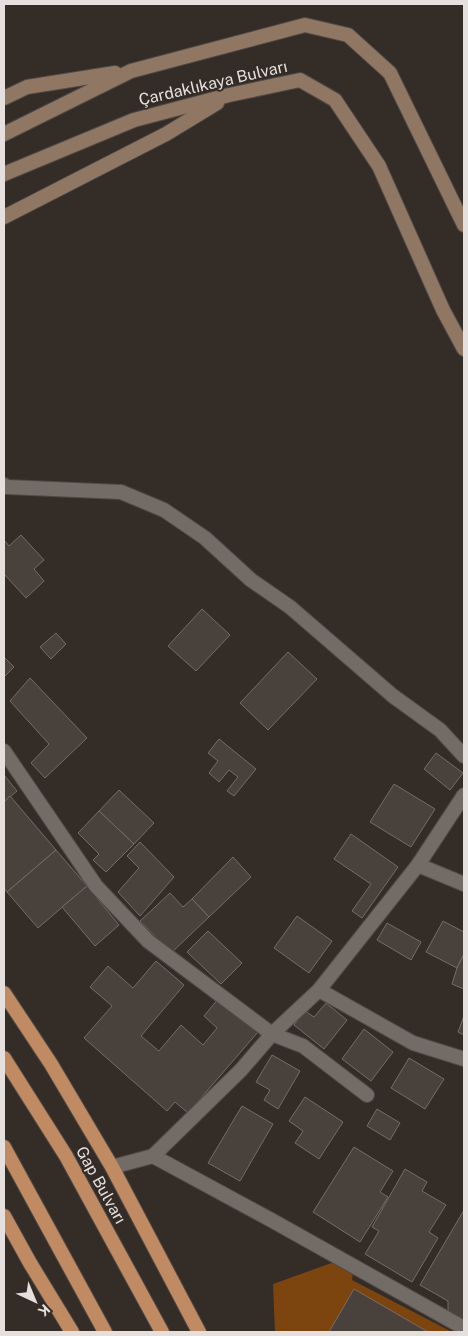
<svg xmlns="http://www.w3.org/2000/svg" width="468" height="1336" viewBox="0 0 468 1336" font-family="'Public Sans',sans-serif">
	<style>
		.green { fill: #7c4510 }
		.building { fill: #49413c; stroke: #756c67 }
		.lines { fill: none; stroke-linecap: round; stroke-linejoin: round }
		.minor-casing { stroke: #504945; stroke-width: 16 }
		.secondary-casing { stroke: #504945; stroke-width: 16 }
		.trunk-casing { stroke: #504945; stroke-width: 16 }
		.minor { stroke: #736b65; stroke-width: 14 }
		.secondary { stroke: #907764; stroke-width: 14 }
		.trunk { stroke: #c08b62; stroke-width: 14 }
		.labels { text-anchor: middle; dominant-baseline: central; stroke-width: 4; stroke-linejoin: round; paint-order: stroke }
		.street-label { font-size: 16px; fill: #e5e0dd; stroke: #332c27 }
	</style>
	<rect width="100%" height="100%" fill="#332c27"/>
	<path class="green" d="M337,1261L353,1273L352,1280L452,1332H275L273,1284Z"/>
	<g class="building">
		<path d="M21,535L44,560L34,569L44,581L26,598L4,574V540L9,546Z"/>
		<path d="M202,609L230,635L196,671L168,646Z"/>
		<path d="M56,633L66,644L51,659L40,647Z"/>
		<path d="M288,652L317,679L268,730L240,703Z"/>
		<path d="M4,657L14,667L4,677Z"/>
		<path d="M30,678L87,738L45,778L31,763L49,744L10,701Z"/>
		<path d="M219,739L256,769L234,796L227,791L238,777L229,770L219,782L209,773L218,761L208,753Z"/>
		<path d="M436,753L463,773L450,790L424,769Z"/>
		<path d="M4,775L17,791L4,802Z"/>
		<path d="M394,784L435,809L411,847L370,822Z"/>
		<path d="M119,790L154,823L134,844L99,811Z"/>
		<path d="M10,796L56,850L7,892L4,888V802Z"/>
		<path d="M99,811L134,844L106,872L93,860L99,854L78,833Z"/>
		<path d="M351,834L398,867L362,918L352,911L371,884L334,859Z"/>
		<path d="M140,842L174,877L140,916L118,892L139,868L127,856Z"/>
		<path d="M56,850L87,886L38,928L7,892Z"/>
		<path d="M233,857L251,877L209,917L192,899Z"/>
		<path d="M87,886L119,925L95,946L62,907Z"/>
		<path d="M170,893L183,907L192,899L209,917L171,953L140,921Z"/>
		<path d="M297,916L332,941L309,973L274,948Z"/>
		<path d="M443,921L464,932V954L457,968L426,952Z"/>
		<path d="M387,923L421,942L411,960L377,940Z"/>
		<path d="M208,931L242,963L221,984L187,952Z"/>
		<path d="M464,954V989L452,984L457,968Z"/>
		<path d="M156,961L184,985L141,1036L159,1051L181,1025L203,1045L217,1028L204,1016L219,998L258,1032L188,1113L175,1102L167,1111L84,1038L112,1006L90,987L108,966L133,988Z"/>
		<path d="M326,1003L347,1020L324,1049L294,1025L305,1011L314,1017Z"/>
		<path d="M464,1016V1035L458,1032Z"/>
		<path d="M364,1029L393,1052L371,1081L342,1059Z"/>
		<path d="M272,1055L300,1071L278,1109L264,1100L270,1090L256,1082Z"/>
		<path d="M409,1058L444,1079L425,1109L391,1088Z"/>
		<path d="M305,1097L343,1122L319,1159L295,1143L303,1131L289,1121Z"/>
		<path d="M242,1106L273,1124L240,1181L208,1163Z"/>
		<path d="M377,1109L400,1123L390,1140L367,1126Z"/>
		<path d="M354,1147L393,1171L380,1192L388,1197L360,1242L313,1212Z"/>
		<path d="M405,1169L427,1182L422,1191L446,1205L429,1232L438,1238L412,1282L365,1254L379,1231L372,1227Z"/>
		<path d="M464,1210V1320L448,1311V1301L420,1285Z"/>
		<path d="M354,1289L428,1332H329Z"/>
	</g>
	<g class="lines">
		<g class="minor-casing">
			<g id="minor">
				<path d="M4,485L7,487L121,492L164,510L205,538L251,580L290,607L393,696L440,730L464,756"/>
				<path d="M4,751L96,886L148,941L272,1034L303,1046L367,1095"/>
				<path d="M418,865L464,884"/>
				<path d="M319,990L413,1043L464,1059"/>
				<path d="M153,1156L241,1070L272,1034L319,990L418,865L464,795"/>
				<path d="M112,1167L153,1156L273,1221L464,1328"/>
			</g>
		</g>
		<g class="secondary-casing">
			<g id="secondary">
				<path d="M4,98L27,87L115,73"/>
				<path d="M4,134L131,71L305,25L348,35L390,73L464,225"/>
				<path d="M4,174L134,120L229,95L300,80L335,100L379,166L443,310L464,349"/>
				<path d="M4,217L166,134L217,103"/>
			</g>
		</g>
		<g class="trunk-casing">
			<g id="trunk">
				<path d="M4,993L51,1064L112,1167L199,1332"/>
				<path d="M4,1058L66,1156L162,1332"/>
				<path d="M4,1147L105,1332"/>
				<path d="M4,1216L30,1263L72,1332"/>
			</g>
		</g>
		<use href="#minor" class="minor"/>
		<use href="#secondary" class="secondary"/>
		<use href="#trunk" class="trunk"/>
	</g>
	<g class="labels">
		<g class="street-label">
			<text transform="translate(213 83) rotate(-13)">Çardaklıkaya Bulvarı</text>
			<text transform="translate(101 1185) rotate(61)">Gap Bulvarı</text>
		</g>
	</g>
	<rect width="468" height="1336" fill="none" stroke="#e5e0dd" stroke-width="10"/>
	<g transform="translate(35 1301) rotate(136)" stroke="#332c27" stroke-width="4" paint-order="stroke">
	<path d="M0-4L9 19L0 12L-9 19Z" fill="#e5e0dd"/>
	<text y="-8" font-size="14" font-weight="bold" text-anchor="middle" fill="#e5e0dd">K</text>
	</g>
</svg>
